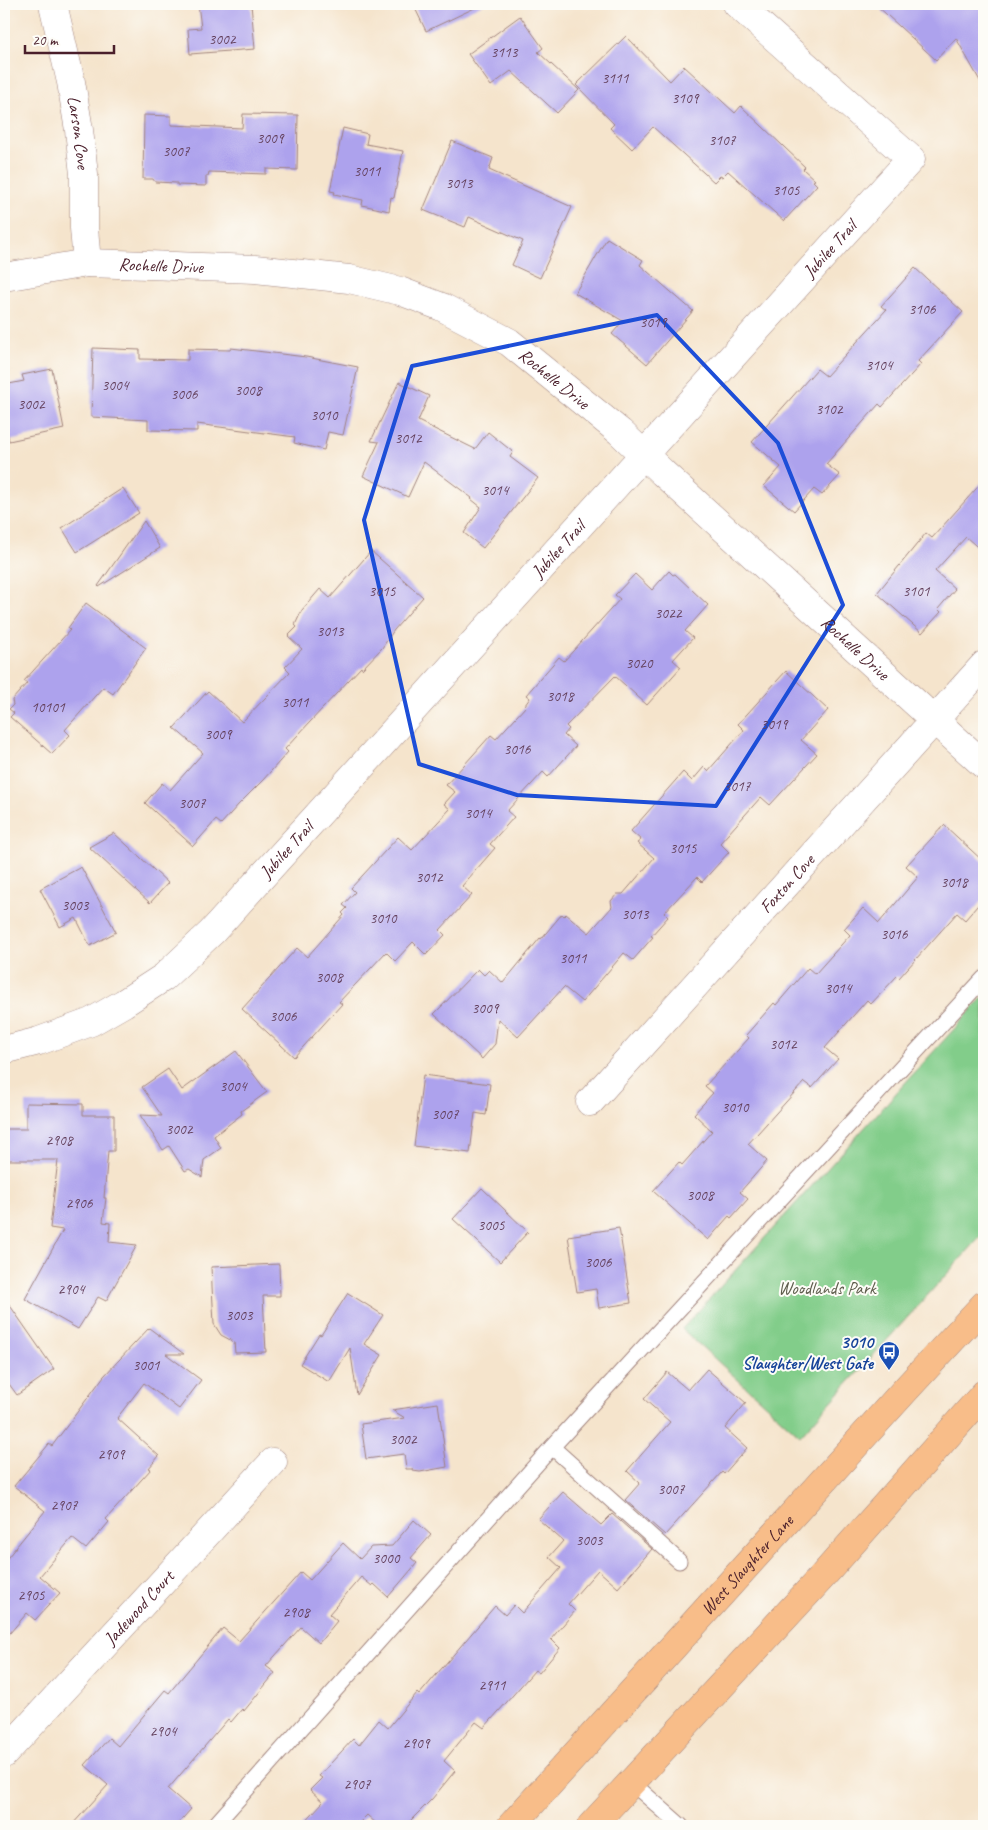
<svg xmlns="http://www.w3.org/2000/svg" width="988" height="1830" viewBox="0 0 988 1830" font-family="Caveat,sans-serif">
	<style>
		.green { fill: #82cd8a; stroke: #66765a }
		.building { fill: #ada2ed }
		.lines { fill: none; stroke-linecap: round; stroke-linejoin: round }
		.lane-casing { stroke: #a0827c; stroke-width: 17 }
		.street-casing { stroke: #a0827c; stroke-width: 29 }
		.primary-casing { stroke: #a0827c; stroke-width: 29 }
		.lane { stroke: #fff; stroke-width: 15 }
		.street { stroke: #fff; stroke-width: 28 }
		.primary { stroke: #f8bd89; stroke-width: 28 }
		.marked { fill: none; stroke: #1d4ed8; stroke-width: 4; stroke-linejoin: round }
		.labels { text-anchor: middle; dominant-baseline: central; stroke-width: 4; stroke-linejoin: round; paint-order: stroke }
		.number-label { font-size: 15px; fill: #63405c }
		.street-label { font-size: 18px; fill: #4a1f2b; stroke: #fdfcf7 }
		.park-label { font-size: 18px; fill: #5e5c4c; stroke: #fdfcf7 }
		.transit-label { font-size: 18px; font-weight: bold; fill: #164399; stroke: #fdfcf7; text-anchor: end }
	</style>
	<rect width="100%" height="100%" fill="#fdfcf7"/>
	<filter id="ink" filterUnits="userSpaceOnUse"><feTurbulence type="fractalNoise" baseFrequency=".02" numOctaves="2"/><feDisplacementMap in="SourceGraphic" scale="10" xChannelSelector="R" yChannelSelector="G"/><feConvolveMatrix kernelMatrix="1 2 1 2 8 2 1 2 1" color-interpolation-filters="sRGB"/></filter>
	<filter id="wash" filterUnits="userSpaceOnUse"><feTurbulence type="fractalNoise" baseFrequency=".0096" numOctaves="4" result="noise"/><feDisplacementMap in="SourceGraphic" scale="20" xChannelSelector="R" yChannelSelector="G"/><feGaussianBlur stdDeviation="1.12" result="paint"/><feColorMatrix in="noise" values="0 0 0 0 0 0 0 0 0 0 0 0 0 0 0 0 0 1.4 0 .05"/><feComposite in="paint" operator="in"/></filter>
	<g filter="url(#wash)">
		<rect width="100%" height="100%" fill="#f5e4cc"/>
		<path class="green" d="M984,996V1233L800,1436L682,1329Z"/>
		<g id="blocks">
			<g class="building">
				<path d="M198,4H251L255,49L190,54L188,29L201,28Z"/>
				<path d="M413,4H483L426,31Z"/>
				<path d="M875,4H977L984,10V88L956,38L936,60Z"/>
				<path d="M520,16L543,48L538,52L579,90L557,113L511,71L491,86L468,54Z"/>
				<path d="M626,36L670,81L684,66L735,113L741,106L805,167L803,169L815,180L813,181L817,185L784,221L728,171L722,177L720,176L714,182L653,127L632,149L610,128L614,124L576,85Z"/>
				<path d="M243,114L298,115L297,170L266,169V174L209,172L208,176H206V186L177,185V183L155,182L153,179H143L144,115L171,116V125L242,128Z"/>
				<path d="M343,128L368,134L366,144L403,151L394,198L391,197L389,211L362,205L363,200L334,194L335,192L330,191Z"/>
				<path d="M452,141L493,158L489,170L572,207L540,278L512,265L523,241L469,217L465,227L423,210Z"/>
				<path d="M607,238L643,260L640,265L693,311L647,364L612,334L623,321L575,293Z"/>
				<path d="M915,268L963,312L918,361L921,364L882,407L879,404L826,464L840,475L822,495L814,489L794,511L764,486L781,467L752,442L817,369L826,376L886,310L881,306Z"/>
				<path d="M93,348L140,350V359L188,360V349L230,350L231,348L306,357L358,367L343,435L328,432L324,450L294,443L295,437L197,424V431L148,430V420L91,417Z"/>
				<path d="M52,369L64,429L9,441L4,415V385L24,381L22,375Z"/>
				<path d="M399,382L429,396L418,421L475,449L488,432L513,452L510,457L538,478L483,548L464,533L481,507L471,499L472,498L424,462L408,497L363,476L379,442L371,441Z"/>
				<path d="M984,480V553L966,537L935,571L955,589L938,609L941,612L922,633L877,593L926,533L932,538Z"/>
				<path d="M123,488L139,513L77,552L62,528Z"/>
				<path d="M144,521L160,548L99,587L98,586Z"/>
				<path d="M371,551L423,597L394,630L382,648L362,669L361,667L285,749L288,752L263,780L239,804L221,824L216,820L193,846L145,803L162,783L170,790L203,753L174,728L208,691L242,722L290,672L285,667L302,649L288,636L297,627L295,625L302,610L320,589L330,598Z"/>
				<path d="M669,571L673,575L675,574L708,605L685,631L693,638L673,660L681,667L647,705L615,676L566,726L569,729L564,735L576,746L548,777L543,772L507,811L514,817L490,844L495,848L462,886L472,895L440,930L445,935L426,955L413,942L395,961L386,952L339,1002L342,1004L294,1057L242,1009L297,948L307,957L344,915L342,913L347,908L343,905L355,892L351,888L398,837L412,850L450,809L444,804L455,792L446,785L491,735L496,739L526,706L525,705L530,698L526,695L559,657L564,661L620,599L615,595L635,574L652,590Z"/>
				<path d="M86,603L146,648L113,694L103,687L65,730L70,735L52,754L10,717L14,713L9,709L13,705L12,700L27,683L24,681L70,630L68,628Z"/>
				<path d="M786,671L828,710L801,740L817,754L770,805L761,797L720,843L729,852L702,882L697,877L664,913L668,917L651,936L653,937L633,960L624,953L582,1002L564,987L518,1037L498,1019L495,1044L482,1059L434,1014L478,969L484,975L489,970L503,983L540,938L541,939L562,914L564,916L566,914L589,933L612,907L611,901L617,894H623L654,858L637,843L641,840L631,831L683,772L692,781L704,767L708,771L744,730L738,724Z"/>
				<path d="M944,825L984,862V898L965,920L957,913L899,978L897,976L871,1004L867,1000L825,1048L838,1059L812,1088L804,1082L748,1144L767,1161L740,1192L748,1199L731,1218L729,1216L708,1240L653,1191L679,1162L682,1165L712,1131L694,1114L713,1093L705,1086L749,1038L746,1035L774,1003L776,1005L808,968L815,974L850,935L844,929L863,908L879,923L918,877L906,866Z"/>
				<path d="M114,833L168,883L150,903L89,847Z"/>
				<path d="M81,867L116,932L90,946L76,918L60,927L40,889Z"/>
				<path d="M236,1051L267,1092L241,1111L242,1114L214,1136L221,1148L204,1160L202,1177L189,1169L185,1171L169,1146L163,1150L140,1115L162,1116L142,1087L168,1069L182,1090Z"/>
				<path d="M423,1075L490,1084L486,1115L475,1113L470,1153L414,1146Z"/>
				<path d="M26,1103L83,1104V1115H114V1151H108L104,1198H106L103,1222L110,1223L109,1242L137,1245L106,1301L98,1297L78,1329L25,1299L63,1230L50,1228L58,1160H5V1129H26Z"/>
				<path d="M482,1188L528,1232L500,1262L453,1219Z"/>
				<path d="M619,1228L631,1303L599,1308L596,1289L577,1292L568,1236Z"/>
				<path d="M279,1264L280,1296H263L266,1352L235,1353L234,1342L221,1335L214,1324L211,1267Z"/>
				<path d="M348,1293L383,1315L364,1344L382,1355L357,1395L350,1348L329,1382L300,1364L319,1334L321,1335Z"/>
				<path d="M4,1297L54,1369L17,1395L4,1377Z"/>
				<path d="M149,1328L184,1354H166L201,1380L179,1409L144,1383L117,1418L159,1456L149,1468L151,1469L106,1519L109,1522L86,1549L72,1538L40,1576L60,1593L35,1620L27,1613L4,1640V1562L45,1511L14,1486L49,1444L52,1446L104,1376Z"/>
				<path d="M707,1369L746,1403L725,1428L747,1448L724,1474L722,1472L665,1535L625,1500L640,1483L627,1471L670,1422L644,1399L667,1372L688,1390Z"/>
				<path d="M438,1403L447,1467L420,1472L413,1471L412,1469H406L404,1454L366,1459L361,1424L405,1418L392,1410Z"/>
				<path d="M563,1492L601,1525L612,1514L652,1549L618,1588L598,1570L568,1604L575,1611L551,1639L560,1648L539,1673L535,1670L484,1728L476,1722L444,1761L455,1771L432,1799L405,1826H379L367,1815L356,1826H301L323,1802L310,1790L322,1778L319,1776L353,1739L359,1745L379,1720L388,1728L417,1693L419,1695L495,1606L505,1615L514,1605L522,1613L561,1568L549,1557L563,1541L538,1519Z"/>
				<path d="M414,1520L431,1535L411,1558L417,1563L388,1597L374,1584L372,1586L361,1577L329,1614L337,1621L319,1643L301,1627L266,1666L275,1673L244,1711L242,1709L231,1722L228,1719L168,1789L191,1809L176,1826H71L108,1785L85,1765L109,1738L118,1746L165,1690L169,1693L223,1628L239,1641L301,1572L310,1580L343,1543L360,1559L371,1547L392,1546Z"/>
			</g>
		</g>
	</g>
	<g filter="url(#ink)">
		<use href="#blocks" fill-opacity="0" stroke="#a0827c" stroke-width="1"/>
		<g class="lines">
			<g class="lane-casing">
				<g id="lane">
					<path d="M552,1447L679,1561"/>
					<path d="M631,1782L681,1826"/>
					<path d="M214,1826L552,1447L984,978"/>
				</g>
			</g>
			<g class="street-casing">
				<g id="street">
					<path id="s1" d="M53,4L71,82L79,130L84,174V228L87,263"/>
					<path id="s2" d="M4,277L87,263L148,265L255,269L349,279L400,291L442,307L509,342L620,432L663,473L984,765"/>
					<path id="s3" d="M4,1050L39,1041L91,1022L124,1003L164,977L212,932L911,159L737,4"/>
					<path id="s4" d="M590,1102L984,665"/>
					<path id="s5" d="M4,1754L273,1462"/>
				</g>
			</g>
			<g class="primary-casing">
				<g id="primary">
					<path id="s6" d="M511,1826L907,1388L984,1305"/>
					<path d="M591,1826L821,1578L984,1394"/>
				</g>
			</g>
			<use href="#lane" class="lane"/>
			<use href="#street" class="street"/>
			<use href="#primary" class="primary"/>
		</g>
	</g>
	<path class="marked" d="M657,315L778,443L843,605L716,806L517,795L419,764L364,520L412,366Z"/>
	<defs>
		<g id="bus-pin" transform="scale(1.125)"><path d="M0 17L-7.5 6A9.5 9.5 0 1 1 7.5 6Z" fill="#1a4fb4" stroke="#fdfcf7"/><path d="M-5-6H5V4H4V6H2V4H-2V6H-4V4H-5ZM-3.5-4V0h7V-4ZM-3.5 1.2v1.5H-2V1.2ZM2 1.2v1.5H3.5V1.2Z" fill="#fff"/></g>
	</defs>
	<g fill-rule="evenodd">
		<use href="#bus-pin" x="889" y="1352"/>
	</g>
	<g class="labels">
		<g class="number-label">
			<text x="222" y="39">3002</text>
			<text x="504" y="52">3113</text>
			<text x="615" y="78">3111</text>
			<text x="685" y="98">3109</text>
			<text x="270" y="138">3009</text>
			<text x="722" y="140">3107</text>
			<text x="176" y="151">3007</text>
			<text x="367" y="171">3011</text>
			<text x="459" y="183">3013</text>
			<text x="786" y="190">3105</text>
			<text x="922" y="309">3106</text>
			<text x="653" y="322">3019</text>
			<text x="879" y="365">3104</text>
			<text x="115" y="385">3004</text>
			<text x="248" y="390">3008</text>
			<text x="184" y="394">3006</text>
			<text x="31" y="404">3002</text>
			<text x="829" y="409">3102</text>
			<text x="324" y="415">3010</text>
			<text x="408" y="438">3012</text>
			<text x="495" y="490">3014</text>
			<text x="382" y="591">3015</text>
			<text x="916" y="591">3101</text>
			<text x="668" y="613">3022</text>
			<text x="330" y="631">3013</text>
			<text x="639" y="663">3020</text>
			<text x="560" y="696">3018</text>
			<text x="295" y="702">3011</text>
			<text x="48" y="707">10101</text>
			<text x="774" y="724">3019</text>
			<text x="218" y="734">3009</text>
			<text x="517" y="749">3016</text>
			<text x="737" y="786">3017</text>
			<text x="192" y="803">3007</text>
			<text x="478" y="813">3014</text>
			<text x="683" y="848">3015</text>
			<text x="429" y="877">3012</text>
			<text x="954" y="882">3018</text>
			<text x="75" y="905">3003</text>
			<text x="635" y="914">3013</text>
			<text x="383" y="918">3010</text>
			<text x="894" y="934">3016</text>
			<text x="573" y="958">3011</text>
			<text x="329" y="977">3008</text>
			<text x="838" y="988">3014</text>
			<text x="485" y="1008">3009</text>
			<text x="283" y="1016">3006</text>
			<text x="783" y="1044">3012</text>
			<text x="233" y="1086">3004</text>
			<text x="735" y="1107">3010</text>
			<text x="445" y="1114">3007</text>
			<text x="179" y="1129">3002</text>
			<text x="59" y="1140">2908</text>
			<text x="700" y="1195">3008</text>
			<text x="79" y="1203">2906</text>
			<text x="491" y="1225">3005</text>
			<text x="598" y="1262">3006</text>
			<text x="71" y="1289">2904</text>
			<text x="239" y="1315">3003</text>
			<text x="146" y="1365">3001</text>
			<text x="403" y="1439">3002</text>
			<text x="111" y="1454">2909</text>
			<text x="671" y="1489">3007</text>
			<text x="64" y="1505">2907</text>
			<text x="589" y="1540">3003</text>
			<text x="386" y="1558">3000</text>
			<text x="31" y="1595">2905</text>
			<text x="296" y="1612">2908</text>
			<text x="492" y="1685">2911</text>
			<text x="163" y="1731">2904</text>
			<text x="416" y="1743">2909</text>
			<text x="357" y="1784">2907</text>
		</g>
		<g class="street-label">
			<text stroke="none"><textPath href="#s1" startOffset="131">Larson Cove</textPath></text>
			<text stroke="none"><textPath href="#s3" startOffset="1164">Jubilee Trail</textPath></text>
			<text stroke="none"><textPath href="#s2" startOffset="158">Rochelle Drive</textPath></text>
			<text stroke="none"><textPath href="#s2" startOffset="578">Rochelle Drive</textPath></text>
			<text stroke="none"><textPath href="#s3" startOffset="759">Jubilee Trail</textPath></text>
			<text stroke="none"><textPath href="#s2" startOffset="982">Rochelle Drive</textPath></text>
			<text stroke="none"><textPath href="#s3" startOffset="354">Jubilee Trail</textPath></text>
			<text stroke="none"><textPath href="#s4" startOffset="294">Foxton Cove</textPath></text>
			<text stroke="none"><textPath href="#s6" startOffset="352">West Slaughter Lane</textPath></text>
			<text stroke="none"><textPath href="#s5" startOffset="199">Jadewood Court</textPath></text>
		</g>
		<g class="park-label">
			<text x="827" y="1288">Woodlands Park</text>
		</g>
		<g class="transit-label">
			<text x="873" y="1342">3010<tspan x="873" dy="21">Slaughter/West Gate</tspan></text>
		</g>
	</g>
	<rect width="988" height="1830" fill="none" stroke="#fdfcf7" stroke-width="20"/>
	<path d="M25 45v8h89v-8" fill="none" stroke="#4a1f2b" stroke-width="2.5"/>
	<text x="32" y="45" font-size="15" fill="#4a1f2b" stroke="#fdfcf7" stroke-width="4" paint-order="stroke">20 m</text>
</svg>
